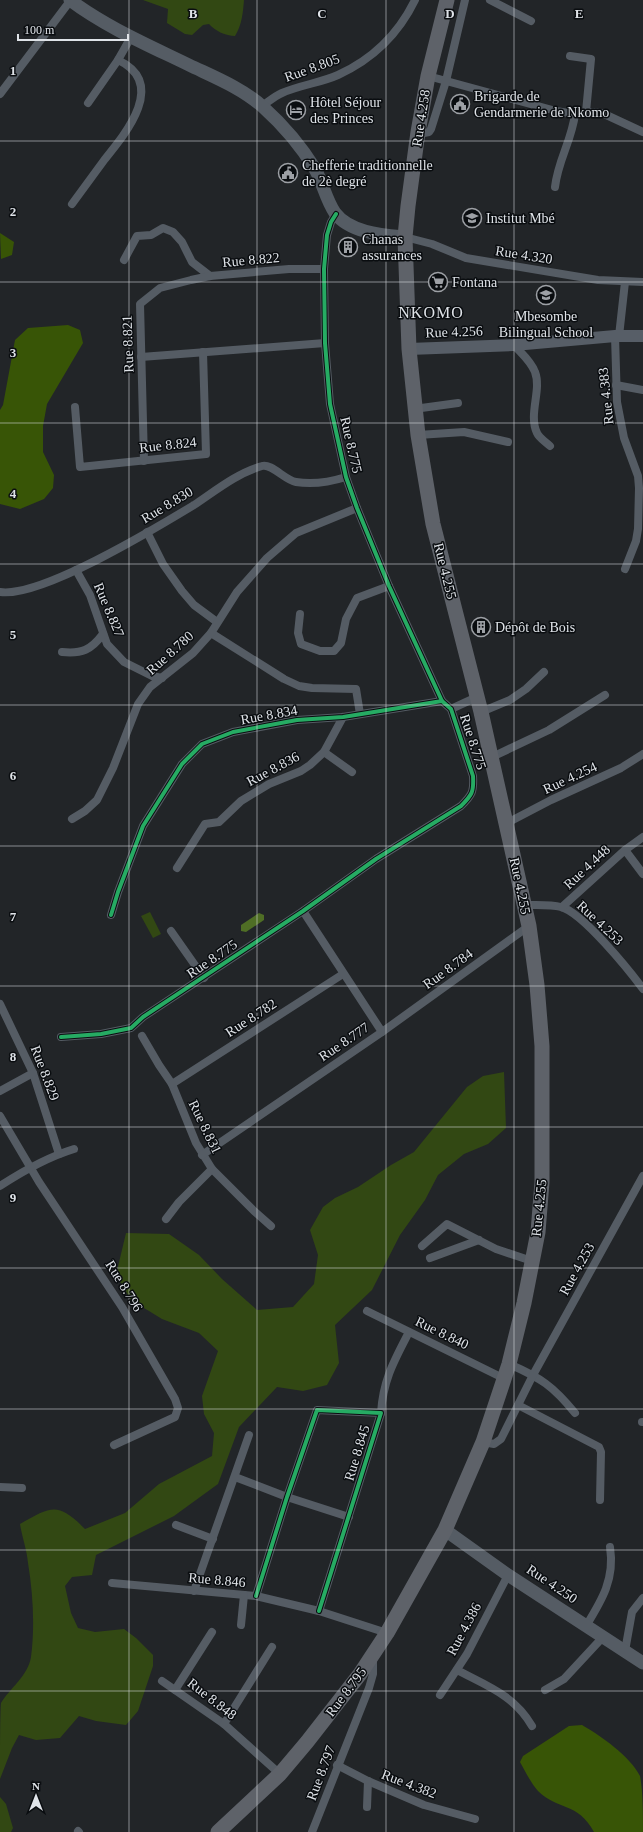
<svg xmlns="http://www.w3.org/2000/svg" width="643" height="1832" viewBox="0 0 643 1832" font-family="Georgia,serif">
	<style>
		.green { fill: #324813 }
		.forest { fill: #385506 }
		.water { fill: #4f6e25 }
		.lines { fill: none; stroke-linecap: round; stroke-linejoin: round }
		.street { stroke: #555c64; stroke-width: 8 }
		.secondary { stroke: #575e67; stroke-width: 12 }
		.primary { stroke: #555c64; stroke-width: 13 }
		.highway { stroke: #5e6269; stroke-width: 15 }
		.cycleway-casing { stroke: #0a0d10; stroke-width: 6 }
		.cycleway { stroke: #26ab63; stroke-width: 4 }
		.grid { fill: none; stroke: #dfe3e8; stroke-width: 1; stroke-opacity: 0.55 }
		.labels { text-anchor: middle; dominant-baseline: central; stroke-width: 3; stroke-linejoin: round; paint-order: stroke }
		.street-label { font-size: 14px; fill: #dfe3e8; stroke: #0a0d10 }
		.poi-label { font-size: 14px; fill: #dfe3e8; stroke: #0a0d10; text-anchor: start }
		.quarter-label { font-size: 16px; letter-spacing: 1px; fill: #dfe3e8; stroke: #0a0d10 }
		.grid-label { font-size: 13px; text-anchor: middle; font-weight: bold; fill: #dfe3e8; stroke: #0a0d10; stroke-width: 3; stroke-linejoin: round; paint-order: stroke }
	</style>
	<rect width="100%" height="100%" fill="#222528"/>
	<g class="green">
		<path d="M143,0H244C243,12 242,25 235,36C226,36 215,31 209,24L203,25L192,35L185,34L167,23L168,9Z"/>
		<path d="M150,912L161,934L153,938L141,916Z"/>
		<path d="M504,1072L506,1128L488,1144L464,1154L438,1175L425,1200L400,1235L372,1290L335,1325L339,1363L327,1385L303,1391L277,1387L239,1427L218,1484L174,1516L96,1555L92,1575L72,1577L65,1586L71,1613L78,1628L95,1632L124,1629L136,1638L153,1655V1666L138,1711L126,1725L96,1721L79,1716L60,1738L36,1740L19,1735L12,1748L0,1779C0,1769 0,1708 1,1703C10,1688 28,1676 31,1657C35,1627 33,1593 28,1563C27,1550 22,1537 20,1524C52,1506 58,1502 85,1529L125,1513L159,1484L212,1456L214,1433L204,1414L202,1396L218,1351L199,1333L162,1319L131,1300L116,1275L126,1233L169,1234L199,1255L222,1279L257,1310L293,1307L314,1284L318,1255L310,1230L323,1207L335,1198L358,1187L391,1165L414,1152L467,1087L483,1076Z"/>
		<path d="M0,1797L6,1804L13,1828L11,1832H0Z"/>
	</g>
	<g class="forest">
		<path d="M0,233L14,242L12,255L1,259Z"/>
		<path d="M68,325L80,330L83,343L47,404L43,426V452L54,475L53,488L44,499L20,509L0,504V410L3,405L15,340L28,328Z"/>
		<path d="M582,1725C601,1736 630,1756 640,1776C643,1790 643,1817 643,1832H594C578,1802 557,1810 538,1791C531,1783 525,1771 520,1762L523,1756L569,1726Z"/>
	</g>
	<path class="water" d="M259,913L264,915V920L246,932L241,931V925Z"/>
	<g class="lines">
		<g class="street">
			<path d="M490,0L531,21"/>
			<path d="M428,76L556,111L575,114L586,112L591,59L570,56"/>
			<path d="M0,94L70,1"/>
			<path d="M88,103L118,60L131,37"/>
			<path d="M262,106C268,102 275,96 282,93C300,85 320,83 338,75C373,59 398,35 415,0"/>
			<path d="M586,112L602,113L643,132"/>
			<path d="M418,132L424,133L429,132L431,129L446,81L465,0"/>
			<path d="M555,187C558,160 572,140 575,114"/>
			<path d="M72,204C83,189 94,174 105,159C127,132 167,83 118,60"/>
			<path d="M405,237L432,244L466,258L598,280L643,282"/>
			<path d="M124,260L137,236L151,235L163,228L173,232L182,242L192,262L210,276"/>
			<path d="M615,336L617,402L624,438L638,476L639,488L638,529L636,541L625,569"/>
			<path d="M619,336L625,282"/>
			<path d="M514,345C521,353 531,361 535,372C542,390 528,414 537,433C539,438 546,442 550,446"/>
			<path d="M141,357L325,343"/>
			<path d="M616,385L643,390"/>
			<path d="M75,407L80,467L206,454L203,352"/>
			<path d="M414,409L458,403"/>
			<path d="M418,435L464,432L508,442"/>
			<path d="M144,461L140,304L160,288L191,280L210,276L289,269H324"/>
			<path d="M147,532L163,564L182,591L194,605L217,622"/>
			<path d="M76,570L90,595L107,644L124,662L152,676L162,678"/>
			<path d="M0,592C41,598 156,528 194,505C215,491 237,473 262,466C271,463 285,480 296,482C314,485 330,482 346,477"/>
			<path d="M300,614L298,633L301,644L320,651H334L341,643L346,619L357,598L389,586"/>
			<path d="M211,633L284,679L299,686L312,688L356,689L360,714"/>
			<path d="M62,652C82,654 91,650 103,634"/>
			<path d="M451,709L477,697"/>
			<path d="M481,712L510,700L526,689L544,672"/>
			<path d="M324,752L352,772"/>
			<path d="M492,757L549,730L605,695"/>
			<path d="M72,819L85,811L97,800L113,768L138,704L150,687L193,653L211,633L237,592L267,558L296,533L357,508"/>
			<path d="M507,823L551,800L621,768L643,754"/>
			<path d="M625,850L643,837"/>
			<path d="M177,868L205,824L219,822L241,801L269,784L301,771L310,765L324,752L343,717"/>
			<path d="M524,905C536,905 550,904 561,907C582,912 629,970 643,989"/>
			<path d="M562,907L625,850L643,874"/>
			<path d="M111,915L118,892L143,826L182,764L202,744L233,732L297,720L343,717L442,701"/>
			<path d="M171,931L204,978"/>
			<path d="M0,1004L33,1073L59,1154"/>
			<path d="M382,1032L529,926"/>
			<path d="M142,1036L159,1065L172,1084L196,1143L212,1169L179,1202L166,1219"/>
			<path d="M61,1037L101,1034L131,1028L143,1017L303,911L376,859L461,806C472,795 474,792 473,776L451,709L442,701L389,586L357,508L346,477L330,404L325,343L324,269L327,235L331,222L336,214"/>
			<path d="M172,1084L343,974"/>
			<path d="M0,1091L33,1073"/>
			<path d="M0,1116L39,1182L122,1307L175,1399L178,1408L175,1417L114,1445"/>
			<path d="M202,1155L382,1032L303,911"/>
			<path d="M212,1169L254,1211L271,1226"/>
			<path d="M0,1186C23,1171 48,1157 74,1149"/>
			<path d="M422,1246L447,1224L496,1249L532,1261"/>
			<path d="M430,1258L479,1240"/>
			<path d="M367,1311L505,1379"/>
			<path d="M509,1364C541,1378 553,1386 575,1413"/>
			<path d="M518,1405L599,1447L601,1452L600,1500"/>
			<path d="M381,1413C383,1380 394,1361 409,1332"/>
			<path d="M642,1422H643"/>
			<path d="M483,1442L494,1444L501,1439L533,1375L643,1176"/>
			<path d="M235,1477L287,1497L349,1517"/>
			<path d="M0,1487L22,1488"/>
			<path d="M176,1525L213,1539"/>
			<path d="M112,1583L256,1596L319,1611L387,1633"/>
			<path d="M194,1591L249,1435"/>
			<path d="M256,1596L287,1497L317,1410L381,1413L319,1611"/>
			<path d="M241,1625L244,1595"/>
			<path d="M586,1626C602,1600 615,1579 610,1547"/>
			<path d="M212,1632L175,1690L224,1724L280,1774"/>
			<path d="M625,1651L632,1612L643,1598"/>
			<path d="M457,1670C487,1686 514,1695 532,1726"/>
			<path d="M162,1681L175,1690"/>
			<path d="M545,1690L564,1679L603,1637"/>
			<path d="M440,1695L467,1654L508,1575"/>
			<path d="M224,1724L272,1647"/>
			<path d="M337,1765L368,1781L424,1805L475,1819"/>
			<path d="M367,1807L368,1781"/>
			<path d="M78,1831L79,1832"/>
			<path d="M312,1832L369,1688L373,1674V1658"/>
		</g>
		<path class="secondary" d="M409,349L514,345L615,336H643"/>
		<g class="primary">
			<path d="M70,0C106,27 148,45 189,65C214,77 242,88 263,107C283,125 301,146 315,169C323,183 326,200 335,213C350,233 383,235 405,237"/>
			<path d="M445,1530L508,1575L643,1663"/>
		</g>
		<path class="highway" d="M218,1832L280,1774L307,1742L360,1674L387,1633L445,1530L483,1442L509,1364L524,1303L538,1232L542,1182V1046L537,985L529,926L481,712L433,524L418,435L409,349L405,237L408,206L418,132L428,76L447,0"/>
		<g class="cycleway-casing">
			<g id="cycleway">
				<path d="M111,915L118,892L143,826L182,764L202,744L233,732L297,720L343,717L442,701"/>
				<path d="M61,1037L101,1034L131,1028L143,1017L303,911L376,859L461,806C472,795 474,792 473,776L451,709L442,701L389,586L357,508L346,477L330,404L325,343L324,269L327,235L331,222L336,214"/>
				<path d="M256,1596L287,1497L317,1410L381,1413L319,1611"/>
			</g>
		</g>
		<use href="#cycleway" class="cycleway"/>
	</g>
	<path class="grid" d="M129,0V1832M257,0V1832M386,0V1832M514,0V1832M0,141H643M0,282H643M0,423H643M0,564H643M0,705H643M0,846H643M0,986H643M0,1127H643M0,1268H643M0,1409H643M0,1550H643M0,1691H643"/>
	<defs>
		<g id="civic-ring" transform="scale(1)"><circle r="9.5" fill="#0a0d10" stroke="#9da0a5" stroke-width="1.5"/><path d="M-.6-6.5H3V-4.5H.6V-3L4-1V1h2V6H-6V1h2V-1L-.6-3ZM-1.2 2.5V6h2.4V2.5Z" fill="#9da0a5"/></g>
		<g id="hotel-ring" transform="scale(1)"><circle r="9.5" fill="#0a0d10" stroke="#9da0a5" stroke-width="1.5"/><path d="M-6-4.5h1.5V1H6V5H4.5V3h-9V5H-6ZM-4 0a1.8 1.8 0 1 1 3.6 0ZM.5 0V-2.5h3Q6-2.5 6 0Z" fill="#9da0a5"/></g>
		<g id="university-ring" transform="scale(1)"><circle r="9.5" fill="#0a0d10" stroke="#9da0a5" stroke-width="1.5"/><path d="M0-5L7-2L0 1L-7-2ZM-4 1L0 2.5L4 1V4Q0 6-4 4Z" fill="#9da0a5"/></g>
		<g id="building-ring" transform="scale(1)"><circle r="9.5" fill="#0a0d10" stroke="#9da0a5" stroke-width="1.5"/><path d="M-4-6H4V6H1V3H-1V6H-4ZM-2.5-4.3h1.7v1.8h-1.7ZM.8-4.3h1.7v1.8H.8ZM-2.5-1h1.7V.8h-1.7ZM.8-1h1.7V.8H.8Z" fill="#9da0a5"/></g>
		<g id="supermarket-ring" transform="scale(1)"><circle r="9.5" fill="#0a0d10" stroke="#9da0a5" stroke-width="1.5"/><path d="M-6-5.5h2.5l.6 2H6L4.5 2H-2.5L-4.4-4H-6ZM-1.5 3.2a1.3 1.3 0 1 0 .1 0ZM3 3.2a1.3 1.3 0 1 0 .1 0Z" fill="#9da0a5"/></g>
		<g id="school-ring" transform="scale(1)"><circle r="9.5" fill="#0a0d10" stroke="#9da0a5" stroke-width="1.5"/><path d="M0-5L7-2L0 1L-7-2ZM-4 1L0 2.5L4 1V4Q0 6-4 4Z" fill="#9da0a5"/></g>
	</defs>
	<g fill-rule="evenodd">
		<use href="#civic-ring" x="460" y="104"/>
		<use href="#hotel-ring" x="296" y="110"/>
		<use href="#civic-ring" x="288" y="173"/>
		<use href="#university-ring" x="472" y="218"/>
		<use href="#building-ring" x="348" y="247"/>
		<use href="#supermarket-ring" x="438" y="282"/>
		<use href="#school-ring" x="546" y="295"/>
		<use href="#building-ring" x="481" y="627"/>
	</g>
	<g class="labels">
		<g class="street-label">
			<text transform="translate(312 68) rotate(-20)">Rue 8.805</text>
			<text transform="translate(421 118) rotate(-81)">Rue 4.258</text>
			<text transform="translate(524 255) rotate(9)">Rue 4.320</text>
			<text transform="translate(251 260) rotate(-5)">Rue 8.822</text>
			<text transform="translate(454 332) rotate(-2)">Rue 4.256</text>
			<text transform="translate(128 344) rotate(-92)">Rue 8.821</text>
			<text transform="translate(606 396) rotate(-96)">Rue 4.383</text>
			<text transform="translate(168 445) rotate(-6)">Rue 8.824</text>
			<text transform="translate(351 445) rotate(77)">Rue 8.775</text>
			<text transform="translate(167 505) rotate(-31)">Rue 8.830</text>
			<text transform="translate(445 571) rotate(76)">Rue 4.255</text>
			<text transform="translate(109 610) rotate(67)">Rue 8.827</text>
			<text transform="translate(170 653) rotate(-42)">Rue 8.780</text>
			<text transform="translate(269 715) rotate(-10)">Rue 8.834</text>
			<text transform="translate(473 742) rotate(72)">Rue 8.775</text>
			<text transform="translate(273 769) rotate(-28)">Rue 8.836</text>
			<text transform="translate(570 778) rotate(-25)">Rue 4.254</text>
			<text transform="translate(587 867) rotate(-43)">Rue 4.448</text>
			<text transform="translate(520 886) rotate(78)">Rue 4.255</text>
			<text transform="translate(600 923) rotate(43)">Rue 4.253</text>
			<text transform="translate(212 959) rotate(-34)">Rue 8.775</text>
			<text transform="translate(448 969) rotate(-36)">Rue 8.784</text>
			<text transform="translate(251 1018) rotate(-33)">Rue 8.782</text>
			<text transform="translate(344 1042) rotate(-34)">Rue 8.777</text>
			<text transform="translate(45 1073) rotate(69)">Rue 8.829</text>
			<text transform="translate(205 1127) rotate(64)">Rue 8.831</text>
			<text transform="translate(539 1208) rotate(-84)">Rue 4.255</text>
			<text transform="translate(577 1269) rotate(-61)">Rue 4.253</text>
			<text transform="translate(124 1286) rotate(58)">Rue 8.796</text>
			<text transform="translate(442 1333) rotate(26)">Rue 8.840</text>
			<text transform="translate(357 1453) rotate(-73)">Rue 8.845</text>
			<text transform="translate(217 1580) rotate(5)">Rue 8.846</text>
			<text transform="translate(552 1584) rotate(34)">Rue 4.250</text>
			<text transform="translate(464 1629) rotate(-62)">Rue 4.386</text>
			<text transform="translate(346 1692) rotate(-53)">Rue 8.795</text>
			<text transform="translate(212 1699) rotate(38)">Rue 8.848</text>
			<text transform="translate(321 1773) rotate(-69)">Rue 8.797</text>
			<text transform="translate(409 1784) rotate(21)">Rue 4.382</text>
		</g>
		<g class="poi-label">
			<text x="474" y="96">Brigarde de<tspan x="474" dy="16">Gendarmerie de Nkomo</tspan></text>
			<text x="310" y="102">Hôtel Séjour<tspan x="310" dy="16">des Princes</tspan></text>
			<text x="302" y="165">Chefferie traditionnelle<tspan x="302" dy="16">de 2è degré</tspan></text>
			<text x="486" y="218">Institut Mbé</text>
			<text x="362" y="239">Chanas<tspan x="362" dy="16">assurances</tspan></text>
			<text x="452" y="282">Fontana</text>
			<text x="546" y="316" text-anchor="middle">Mbesombe<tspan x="546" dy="16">Bilingual School</tspan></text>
			<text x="495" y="627">Dépôt de Bois</text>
		</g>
		<g class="quarter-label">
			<text x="431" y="312">NKOMO</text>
		</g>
	</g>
	<g class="grid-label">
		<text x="193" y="18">B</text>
		<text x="322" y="18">C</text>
		<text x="450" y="18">D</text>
		<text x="579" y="18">E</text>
		<text x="13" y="75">1</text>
		<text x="13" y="216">2</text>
		<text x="13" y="357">3</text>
		<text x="13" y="498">4</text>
		<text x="13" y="639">5</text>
		<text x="13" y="780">6</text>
		<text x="13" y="921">7</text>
		<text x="13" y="1061">8</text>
		<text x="13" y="1202">9</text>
	</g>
	<g transform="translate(36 1796)" stroke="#0a0d10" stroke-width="3" paint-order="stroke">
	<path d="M0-3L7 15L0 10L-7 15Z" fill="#dfe3e8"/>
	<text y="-6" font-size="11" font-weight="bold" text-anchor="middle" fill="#dfe3e8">N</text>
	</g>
	<path d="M18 34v6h110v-6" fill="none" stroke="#dfe3e8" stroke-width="2"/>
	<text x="24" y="34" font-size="12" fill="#dfe3e8" stroke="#0a0d10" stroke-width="3" paint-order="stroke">100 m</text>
</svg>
